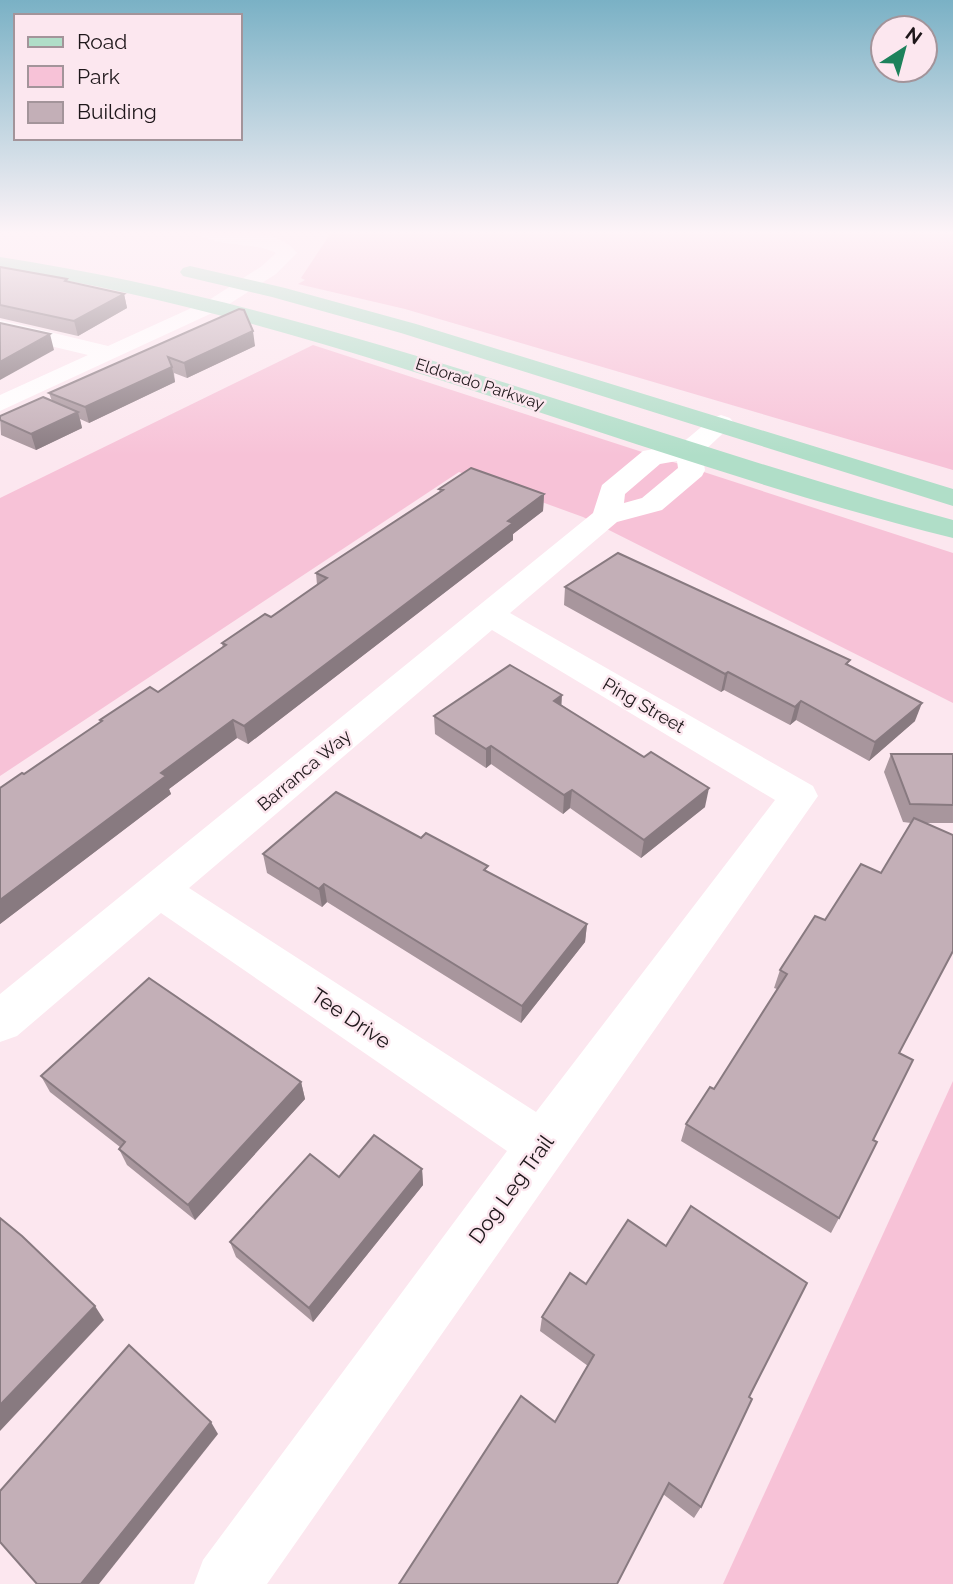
<svg xmlns="http://www.w3.org/2000/svg" width="953" height="1584" viewBox="0 0 953 1584" font-family="Raleway,sans-serif">
	<style>
		.green { fill: #f7c2d7 }
		.lines { fill: none; stroke-linecap: round; stroke-linejoin: round }
		.minor { fill: #fff; fill-rule: evenodd }
		.major { fill: #b0dec8; fill-rule: evenodd }
		.wall { fill: #a8969d }
		.shaded-wall { fill: #887a80 }
		.building { fill: #c3afb7; stroke: #887a80; stroke-width: 2 }
		.labels { text-anchor: middle; dominant-baseline: central; stroke-width: 5; stroke-linejoin: round; paint-order: stroke }
		.far-street-label { font-size: 16px; fill: #1e171a; stroke: #fce7ef }
		.street-label { font-size: 18px; fill: #1e171a; stroke: #fce7ef }
		.near-street-label { font-size: 21px; fill: #1e171a; stroke: #fce7ef }
	</style>
	<rect width="100%" height="100%" fill="#fce7ef"/>
	<g class="green">
		<path d="M330,234H953V470L405,309L298,284L305,280L301,278Z"/>
		<path d="M313,345L953,553V703L583,517L459,472L0,776V498Z"/>
		<path d="M953,1081V1584H723Z"/>
	</g>
	<g class="lines">
		<g class="minor">
			<path d="M200,234C229,234 277,226 297,253L276,274L223,308L0,411V395L88,355L0,334V320L108,346L209,300L262,266L276,253C256,242 213,247 200,234Z"/>
			<path d="M721,415L730,418L734,423L702,453L705,470L702,476L662,510L617,522L510,613L813,786L818,796L267,1584H194L203,1560L507,1151L161,913L17,1036L0,1042V994L593,513L602,485L643,451L681,444L712,418ZM677,461L678,468L642,498L624,503L625,494L660,464ZM492,630L775,800L536,1112L189,888Z"/>
		</g>
		<g class="major">
			<path d="M0,257C327,307 635,434 953,520V538C632,458 328,320 0,269Z"/>
			<path d="M190,266L285,288L416,324L953,489V506L401,333L272,297L183,276L180,272L183,268Z"/>
		</g>
	</g>
	<g class="wall">
		<path d="M0,267L67,279L68,282L124,294L127,308L78,336L0,318Z"/>
		<path d="M239,309L255,346L187,378L174,373L175,382L89,423L80,419L82,428L36,450L1,435L0,416L52,401L49,393Z"/>
		<path d="M439,489L544,494L543,511L513,534V540L248,744L237,738L169,789L171,794L0,924V788L24,774L101,722L100,720L158,692L223,648L222,643L271,617L317,585L316,573L440,492Z"/>
		<path d="M565,587L849,665L915,721L869,761L796,720L790,725L724,690L721,692L564,605Z"/>
		<path d="M562,705L705,807L641,858L570,808L563,814L491,764L486,768L435,734L434,716Z"/>
		<path d="M891,754H953V823H925L899,1053L873,1140L839,1218L831,1233L681,1141L686,1124L714,1089L777,989L774,988L780,970L825,920L881,873L911,823L903,822L884,772Z"/>
		<path d="M421,838L488,872L587,924L585,942L521,1023L327,902L322,907L267,873L263,854Z"/>
		<path d="M41,1076L301,1082L305,1099L195,1220L127,1165L119,1149L120,1147L50,1092Z"/>
		<path d="M422,1169L423,1185L313,1322L236,1257L230,1242L339,1177Z"/>
		<path d="M542,1317L749,1397L701,1507L694,1518L663,1494L555,1422L588,1366L540,1331Z"/>
	</g>
	<g class="shaded-wall">
		<path d="M124,294L127,308L78,336L74,321Z"/>
		<path d="M253,331L255,346L187,378L184,363Z"/>
		<path d="M50,334L54,350L0,380V362Z"/>
		<path d="M172,367L175,382L89,423L85,407Z"/>
		<path d="M78,412L82,428L36,450L31,434Z"/>
		<path d="M544,494L543,511L513,534V540L248,744L244,726Z"/>
		<path d="M728,672L724,690L721,692L725,674Z"/>
		<path d="M562,695L561,713L554,701Z"/>
		<path d="M801,701L796,720L790,725L795,707Z"/>
		<path d="M922,703L915,721L869,761L875,742Z"/>
		<path d="M233,720L237,738L169,789L171,794L0,924V900L161,773Z"/>
		<path d="M491,746V764L486,768V749Z"/>
		<path d="M709,788L705,807L641,858L644,840Z"/>
		<path d="M572,790L570,808L563,814L564,795Z"/>
		<path d="M324,884L327,902L322,907L319,889Z"/>
		<path d="M587,924L585,942L521,1023L522,1006Z"/>
		<path d="M301,1082L305,1099L195,1220L188,1205Z"/>
		<path d="M422,1169L423,1185L313,1322L309,1308Z"/>
		<path d="M95,1306L104,1320L0,1431V1405Z"/>
		<path d="M211,1422L218,1434L99,1584H81Z"/>
	</g>
	<g class="building">
		<path d="M0,267L67,279L65,281L124,294L74,321L0,305Z"/>
		<path d="M239,309L244,310L253,331L184,363L168,357L172,367L85,407L49,393Z"/>
		<path d="M0,323L50,334L0,362Z"/>
		<path d="M43,397L78,412L31,434L0,420V416Z"/>
		<path d="M471,468L544,494L508,521L513,523L244,726L233,720L161,773L166,776L0,900V788L22,773L24,774L102,721L100,720L150,687L158,692L226,645L222,643L265,614L271,617L327,578L316,573L443,490L439,489Z"/>
		<path d="M618,553L850,660L846,664L922,703L875,742L801,701L795,707L728,672L725,674L565,587Z"/>
		<path d="M510,665L562,695L554,701L644,757L651,752L709,788L644,840L572,790L564,795L491,746L486,749L434,716Z"/>
		<path d="M891,754H953V805L910,804Z"/>
		<path d="M336,792L421,838L426,833L488,866L484,870L587,924L522,1006L324,884L319,889L263,854Z"/>
		<path d="M914,818L953,835V951L899,1053L913,1060L873,1140L877,1142L839,1218L686,1124L710,1087L714,1089L787,974L780,970L815,916L825,920L861,864L881,873Z"/>
		<path d="M149,978L301,1082L188,1205L119,1149L125,1142L41,1076Z"/>
		<path d="M374,1135L422,1169L309,1308L230,1242L310,1154L339,1177Z"/>
		<path d="M691,1206L807,1283L749,1397L752,1399L701,1507L669,1483L617,1584H399L521,1396L555,1422L594,1355L542,1317L570,1273L586,1284L628,1220L666,1246Z"/>
		<path d="M0,1218L22,1236L95,1306L0,1405Z"/>
		<path d="M129,1345L211,1422L81,1584H37L0,1542V1491Z"/>
	</g>
	<linearGradient id="sky" x2="0" y2="1"><stop stop-color="#7ab1c5"/><stop offset="0.51" stop-color="#fef4f8"/><stop offset="1" stop-color="#fef4f8" stop-opacity="0"/></linearGradient>
	<rect width="953" height="456" fill="url(#sky)"/>
	<g class="labels">
		<g class="far-street-label">
			<text transform="translate(480 384) rotate(18)">Eldorado Parkway</text>
		</g>
		<g class="street-label">
			<text transform="translate(644 705) rotate(30)">Ping Street</text>
			<text transform="translate(304 770) rotate(-40)">Barranca Way</text>
		</g>
		<g class="near-street-label">
			<text transform="translate(351 1018) rotate(34)">Tee Drive</text>
			<text transform="translate(511 1189) rotate(-54)">Dog Leg Trail</text>
		</g>
	</g>
	<rect x="14" y="14" width="228" height="126" fill="#fce7ef" stroke="#a3949a" stroke-width="2"/>
	<rect x="28" y="37" width="35" height="10" fill="#b0dec8" stroke="#a3949a" stroke-width="2"/>
	<text x="77" y="49" font-size="21" fill="#1e171a">Road</text>
	<rect x="28" y="66" width="35" height="21" fill="#f7c2d7" stroke="#a3949a" stroke-width="2"/>
	<text x="77" y="84" font-size="21" fill="#1e171a">Park</text>
	<rect x="28" y="102" width="35" height="21" fill="#c3afb7" stroke="#a3949a" stroke-width="2"/>
	<text x="77" y="119" font-size="21" fill="#1e171a">Building</text>
	<g transform="translate(904 49) rotate(36)"><circle r="33" fill="#fce7ef" stroke="#a3949a" stroke-width="2"/>
	<path d="M0-5L12 26L0 18L-12 26Z" fill="#1d825b"/>
	<text y="-10" font-size="19" font-weight="bold" text-anchor="middle" fill="#1e171a">N</text>
	</g>
</svg>
